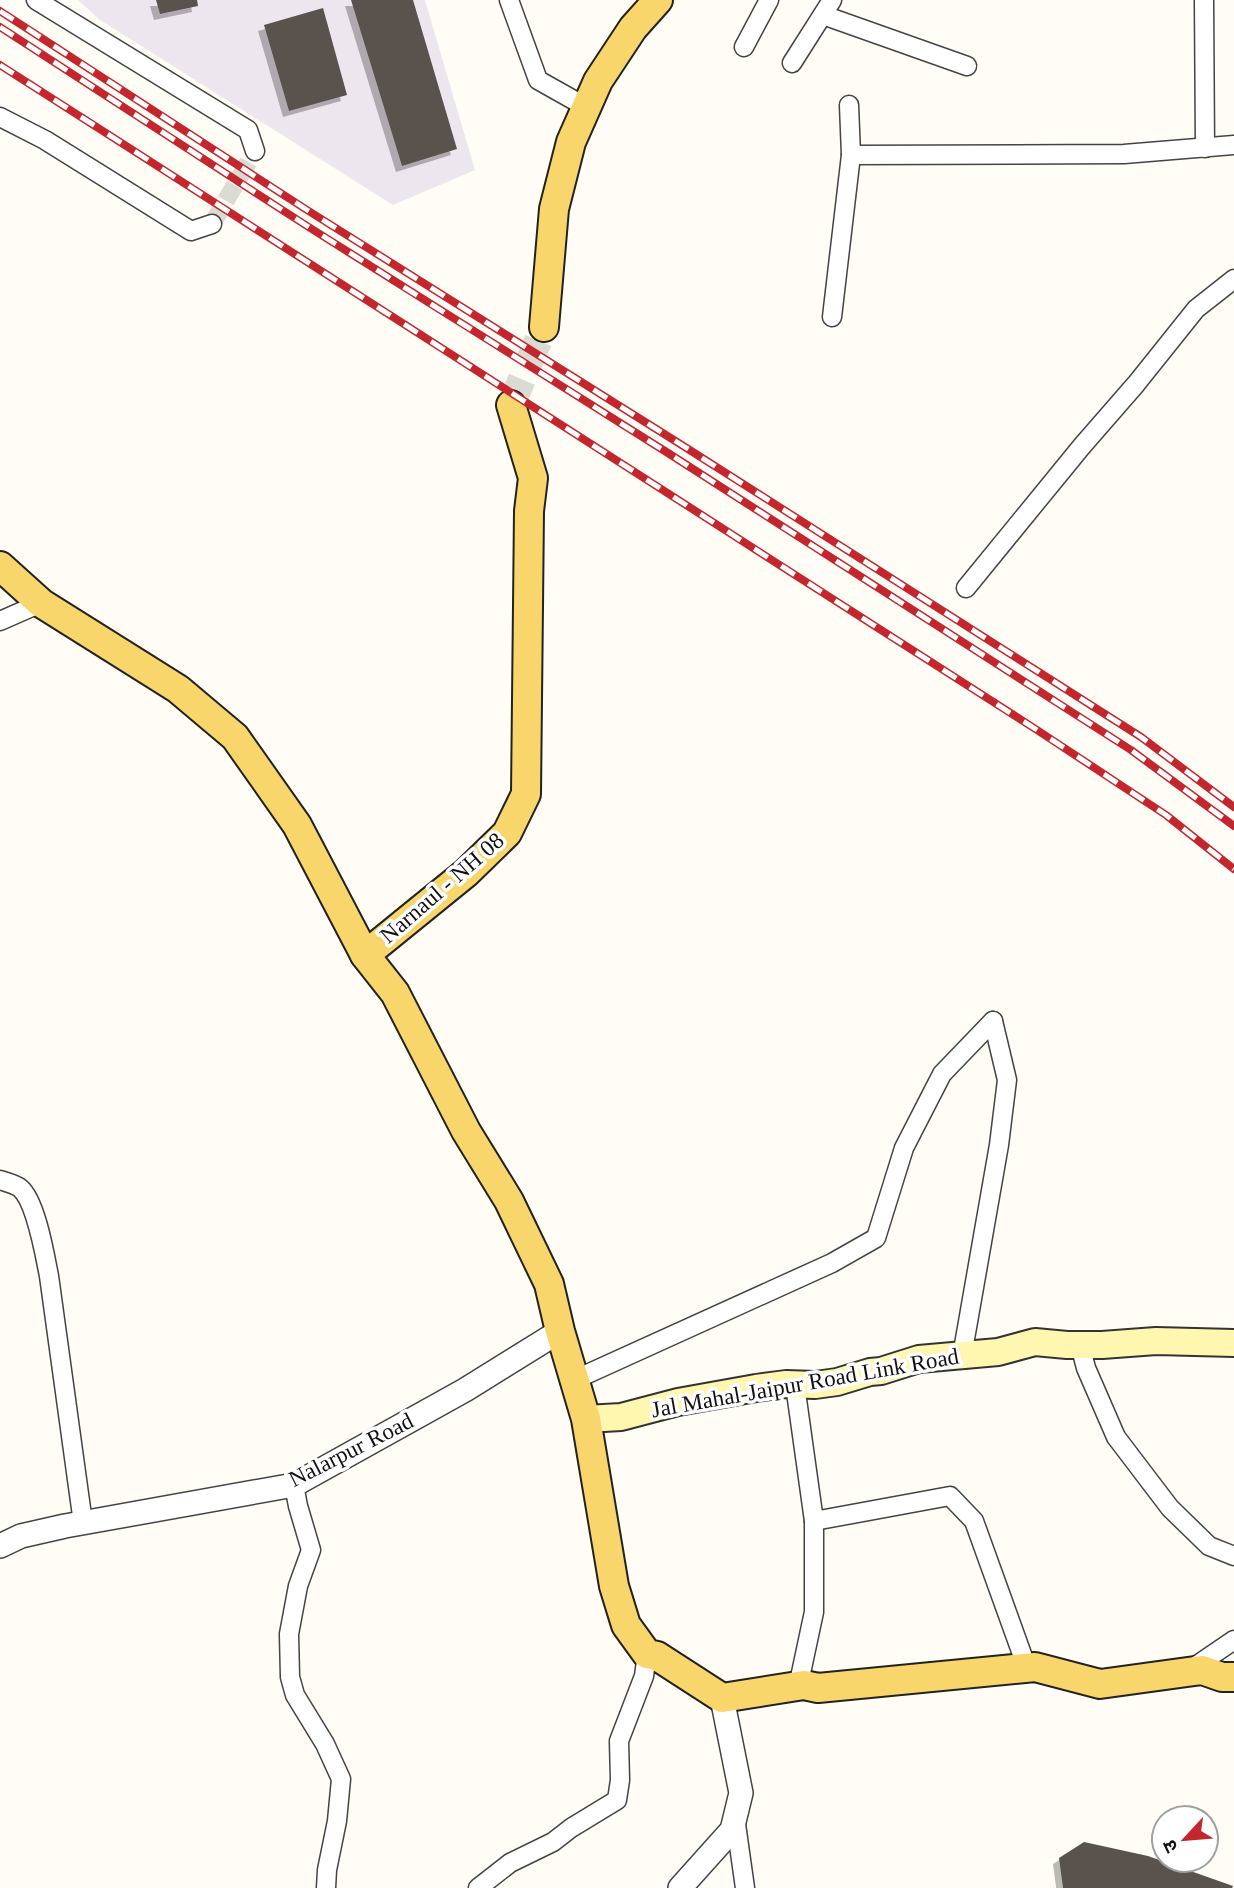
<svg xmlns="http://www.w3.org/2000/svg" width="1234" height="1888" viewBox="0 0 1234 1888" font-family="'Times New Roman','Noto Sans Devanagari',serif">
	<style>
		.industrial { fill: #eee6ef }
		.building { fill: #5a524d; filter: url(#shadow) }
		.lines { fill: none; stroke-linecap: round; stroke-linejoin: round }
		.minor-tunnel { stroke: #dbdad3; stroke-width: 18; stroke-dasharray: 18 9; stroke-linecap: butt }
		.primary-tunnel { stroke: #dbdad3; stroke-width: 28; stroke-dasharray: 28 14; stroke-linecap: butt }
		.minor-casing { stroke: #444; stroke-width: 21 }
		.tertiary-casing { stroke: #444; stroke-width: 26 }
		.secondary-casing { stroke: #333; stroke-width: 30 }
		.primary-casing { stroke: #222; stroke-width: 32 }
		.minor { stroke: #fff; stroke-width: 18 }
		.tertiary { stroke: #fff; stroke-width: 23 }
		.secondary { stroke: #fff6b0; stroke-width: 26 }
		.primary { stroke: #f9d66b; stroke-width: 28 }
		.rail-casing { stroke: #c4262e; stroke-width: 8 }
		.rail { stroke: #fff; stroke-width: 5; stroke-dasharray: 16; stroke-linecap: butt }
		.labels { text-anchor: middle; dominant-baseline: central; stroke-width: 7; stroke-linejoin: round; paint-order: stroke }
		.street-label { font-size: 23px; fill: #111; stroke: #fff }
	</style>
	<defs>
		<filter id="shadow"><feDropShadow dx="-6" dy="6" stdDeviation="0" flood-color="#0004"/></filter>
	</defs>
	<rect width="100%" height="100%" fill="#fffdf5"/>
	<path class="industrial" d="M78,0H425L475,170L393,205L100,20Z"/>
	<g class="building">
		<path d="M156,0H197L198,6L160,14Z"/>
		<path d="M351,0H413L457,149L402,166Z"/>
		<path d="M323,8L347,95L289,111L264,25Z"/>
		<path d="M1084,1842L1148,1856L1233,1886L1232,1888H1063L1059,1858Z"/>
	</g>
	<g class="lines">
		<path class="minor-tunnel" d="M212,224L255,151"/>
		<path class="primary-tunnel" d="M511,405L544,327"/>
		<g class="minor-casing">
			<g id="minor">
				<path d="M36,0L248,130L255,151"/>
				<path d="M509,0L538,80L586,107"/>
				<path d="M1204,0L1205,148"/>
				<path d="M823,15L967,66"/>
				<path d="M744,47L769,0"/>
				<path d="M792,63L832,0"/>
				<path d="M0,117L45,140L191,231L212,224"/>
				<path d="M851,155L1124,154L1234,145"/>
				<path d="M832,317L851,155L849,105"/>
				<path d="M966,588L1082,446L1136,384L1196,309L1234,279"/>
				<path d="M0,621L41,603"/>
				<path d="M0,1180C6,1182 15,1184 20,1188C36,1201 45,1256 49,1276L83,1523"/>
				<path d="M1080,1345L1086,1368L1116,1437L1170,1508L1209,1546L1234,1556"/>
				<path d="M962,1356L999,1145L1007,1080L993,1021"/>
				<path d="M574,1380L832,1263L876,1238L904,1148L942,1074L993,1021"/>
				<path d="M795,1385L814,1521V1612L798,1687"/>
				<path d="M294,1485L298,1506L311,1550L298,1586L289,1634L290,1677L295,1695L325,1744L341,1779L337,1821L327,1870L326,1888"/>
				<path d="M814,1521L950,1496L974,1521L1027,1668"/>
				<path d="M1190,1670L1234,1640"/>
				<path d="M735,1817L745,1888"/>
				<path d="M478,1888L510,1863L553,1842L571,1828L617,1800L620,1780L619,1741L644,1676L647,1654"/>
			</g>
		</g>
		<g class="tertiary-casing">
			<g id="tertiary">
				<path d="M0,1546L21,1536L65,1526L294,1485L465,1390L560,1331"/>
				<path d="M680,1888L732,1830L741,1793L722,1698"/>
			</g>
		</g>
		<g class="secondary-casing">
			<path id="secondary" d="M586,1419L621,1417L678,1402L756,1388L786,1384L815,1385L837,1382L870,1372L881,1371L919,1359L998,1352L1035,1342L1067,1345H1102L1156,1341L1234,1343"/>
		</g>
		<g class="primary-casing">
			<g id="primary">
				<path d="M544,327L554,209L571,142L598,81L633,28L658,0"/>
				<path d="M0,566L41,603L178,689L235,737L297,825L365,955L395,993L466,1131L509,1201L549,1284L560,1331L586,1419L614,1586L626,1625L647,1654L657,1656L722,1698L804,1685L818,1688L1035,1667L1100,1684L1202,1670L1222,1677H1234"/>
				<path d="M365,955L466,873L507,833L526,794L529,511L533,478L511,405"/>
			</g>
		</g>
		<use href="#minor" class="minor"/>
		<use href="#tertiary" class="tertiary"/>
		<use href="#secondary" class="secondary"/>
		<use href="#primary" class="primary"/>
		<g class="rail-casing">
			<g id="rail">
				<path d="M0,11L307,210L677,442L1141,737L1234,807"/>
				<path d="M0,27L307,226L668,453L1131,750L1234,826"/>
				<path d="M0,65L1037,730L1166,815L1234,869"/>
			</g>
		</g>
		<use href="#rail" class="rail"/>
	</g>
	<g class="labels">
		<g class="street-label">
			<text transform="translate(442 888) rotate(-41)">Narnaul - NH 08</text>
			<text transform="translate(805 1383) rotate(-10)">Jal Mahal-Jaipur Road Link Road</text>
			<text transform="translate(351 1450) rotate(-27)">Nalarpur Road</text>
		</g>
	</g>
	<g transform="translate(1185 1839) rotate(244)"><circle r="33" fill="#ffffff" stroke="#a0a0a0" stroke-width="2"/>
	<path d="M0-5L12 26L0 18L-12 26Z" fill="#c4262e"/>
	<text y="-10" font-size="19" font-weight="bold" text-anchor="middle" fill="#111111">उ</text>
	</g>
</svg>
